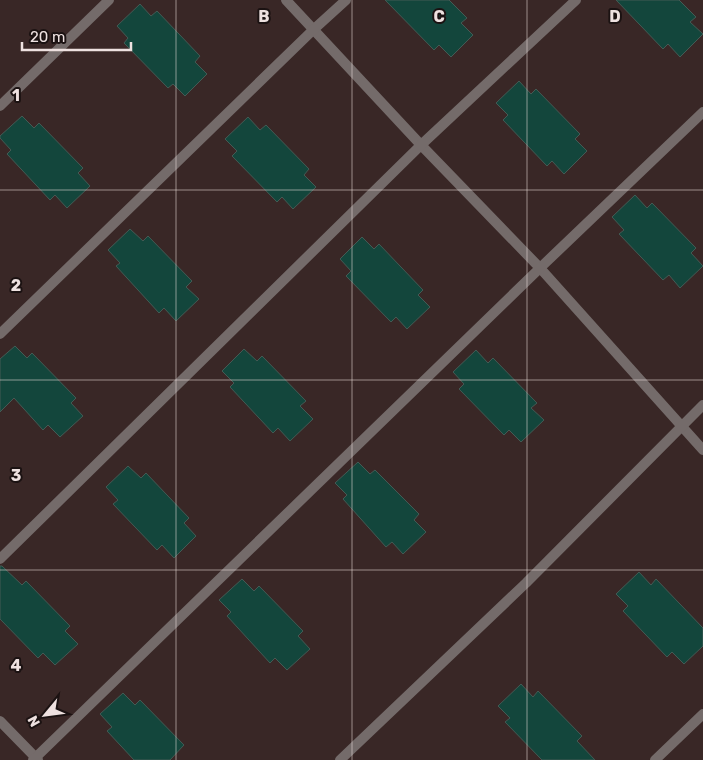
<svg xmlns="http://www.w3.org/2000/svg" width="703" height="760" viewBox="0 0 703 760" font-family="Rubik,sans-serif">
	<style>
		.building { fill: #13463c; stroke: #445a54 }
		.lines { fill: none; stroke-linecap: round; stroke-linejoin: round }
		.minor { stroke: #746b6a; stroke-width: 10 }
		.grid { fill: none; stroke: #eee1e0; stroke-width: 1; stroke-opacity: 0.55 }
		.grid-label { font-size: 16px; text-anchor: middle; font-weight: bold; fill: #eee1e0; stroke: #1b1212; stroke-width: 4; stroke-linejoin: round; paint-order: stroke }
	</style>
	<rect width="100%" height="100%" fill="#392726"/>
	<g class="building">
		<path d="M385,0H449L467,18L461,23L473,35L451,57L439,45L434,50Z"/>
		<path d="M616,0H679L696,17L690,22L703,34L680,57L668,44L663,49Z"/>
		<path d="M140,4L151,16L157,11L200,56L195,62L207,74L185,96L173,84L168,88L124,43L128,38L117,26Z"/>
		<path d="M519,81L531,94L536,89L580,134L575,139L587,151L564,174L552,161L547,166L503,120L508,115L496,103Z"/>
		<path d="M22,116L34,128L39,123L83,168L78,173L90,186L67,208L55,195L50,200L7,154L11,150L0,138V136Z"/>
		<path d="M248,117L260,130L266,125L309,169L304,175L316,187L293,209L282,197L277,202L232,156L237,151L225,139Z"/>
		<path d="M635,195L647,208L652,203L696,248L691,253L703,266L680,288L669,275L663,280L619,234L624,230L612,217Z"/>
		<path d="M130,229L143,241L148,236L192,281L186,287L199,299L176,321L164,308L159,313L116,266L120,263L108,250Z"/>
		<path d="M362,237L374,249L379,244L423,290L418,295L430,307L407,329L396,317L391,322L346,276L351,271L340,259Z"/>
		<path d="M15,346L27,358L32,353L76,398L71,403L83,416L60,437L48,425L43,430L14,398L0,412V359Z"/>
		<path d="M244,349L257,361L262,356L306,401L300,406L313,419L290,441L278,428L273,433L230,387L234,383L222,371Z"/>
		<path d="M476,350L488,363L493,358L537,403L531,408L544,420L521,442L509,430L504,435L459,389L464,384L453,372Z"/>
		<path d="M358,462L370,474L375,470L419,514L414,520L426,532L403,554L392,542L386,547L343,499L347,495L335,483Z"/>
		<path d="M128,466L141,478L146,473L189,518L184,523L196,536L174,558L162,545L157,550L113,504L118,500L106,487Z"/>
		<path d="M0,566H2L22,585L26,581L70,626L65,631L78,644L55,665L43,653L38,658L0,619Z"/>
		<path d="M639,572L651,585L656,579L703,628V646L684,664L672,652L667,657L623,611L628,606L616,594Z"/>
		<path d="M242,579L254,591L259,586L303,631L298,636L310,649L287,670L275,658L270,663L227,616L231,612L219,600Z"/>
		<path d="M521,684L533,697L538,691L582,736L577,741L595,760H542L505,722L510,718L498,706Z"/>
		<path d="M123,693L135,705L140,700L184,745L170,760H134L107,731L112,727L100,714Z"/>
	</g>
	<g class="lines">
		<g class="minor">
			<path d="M286,0L421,145L540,268L703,450"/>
			<path d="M0,106L109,0"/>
			<path d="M0,334L313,30L346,0"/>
			<path d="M0,559L421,145L576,0"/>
			<path d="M0,721L38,760"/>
			<path d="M33,760L540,268L703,112"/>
			<path d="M340,760L526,583L703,405"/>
			<path d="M655,760L703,714"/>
		</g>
	</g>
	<path class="grid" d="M176,0V760M352,0V760M527,0V760M0,190H703M0,380H703M0,570H703"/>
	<g class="grid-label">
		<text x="264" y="22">B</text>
		<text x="439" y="22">C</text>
		<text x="615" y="22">D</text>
		<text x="16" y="101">1</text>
		<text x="16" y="291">2</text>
		<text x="16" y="481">3</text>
		<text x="16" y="671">4</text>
	</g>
	<g transform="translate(45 715) rotate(241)" stroke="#1b1212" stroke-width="4" paint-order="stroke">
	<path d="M0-4L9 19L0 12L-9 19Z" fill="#eee1e0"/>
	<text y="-8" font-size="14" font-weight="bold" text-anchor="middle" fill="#eee1e0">N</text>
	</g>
	<path d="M22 42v8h109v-8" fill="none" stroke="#eee1e0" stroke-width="2.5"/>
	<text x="30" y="42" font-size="15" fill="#eee1e0" stroke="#1b1212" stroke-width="4" paint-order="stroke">20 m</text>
</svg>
